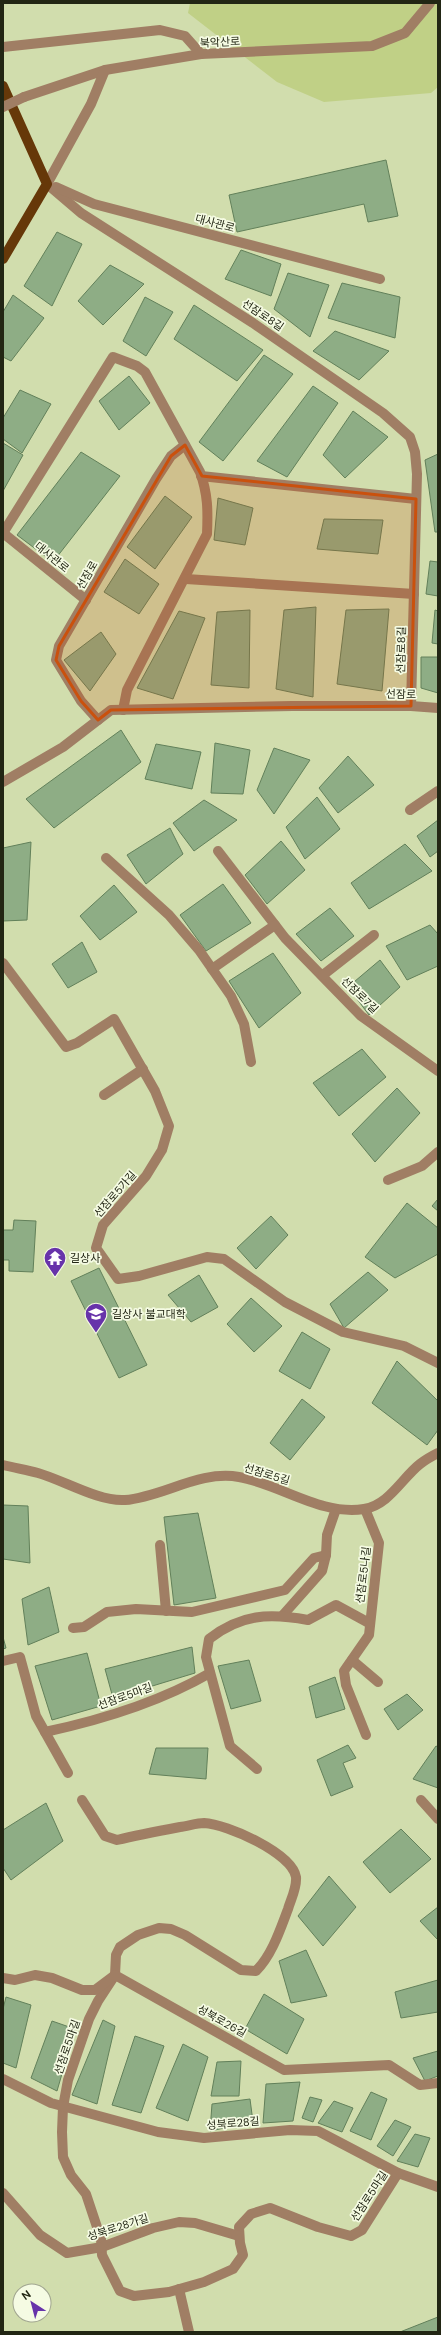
<svg xmlns="http://www.w3.org/2000/svg" width="441" height="2335" viewBox="0 0 441 2335" font-family="'DM Sans','Noto Sans KR',sans-serif">
	<style>
		.green { fill: #c0d086 }
		.building { fill: #8ead85; stroke: #62805a }
		.lines { fill: none; stroke-linecap: round; stroke-linejoin: round }
		.minor { stroke: #a07e64; stroke-width: 10 }
		.major { stroke: #663809; stroke-width: 10 }
		.minor-bridge { stroke: #a07e64; stroke-width: 10 }
		.marked { fill: #ca510d; fill-opacity: 0.2; stroke: #ca510d; stroke-width: 3; stroke-linejoin: round }
		.labels { text-anchor: middle; dominant-baseline: central; stroke-width: 3.5; stroke-linejoin: round; paint-order: stroke }
		.street-label { font-size: 11px; fill: #222614; stroke: #f5fbe3 }
		.poi-label { font-size: 11px; fill: #222614; stroke: #f5fbe3; text-anchor: start }
	</style>
	<rect width="100%" height="100%" fill="#d1ddad"/>
	<path class="green" d="M190,3H438V87L431,93L324,102L277,82L188,13Z"/>
	<g class="building">
		<path d="M386,160L398,216L368,222L364,204L237,232L229,195Z"/>
		<path d="M57,232L82,244L52,306L24,286Z"/>
		<path d="M241,250L281,264L271,296L225,279Z"/>
		<path d="M110,265L144,284L103,325L78,301Z"/>
		<path d="M288,273L329,285L310,337L274,309Z"/>
		<path d="M342,283L400,297L395,338L328,318Z"/>
		<path d="M13,295L44,318L11,361L3,357V312Z"/>
		<path d="M145,297L173,312L146,356L123,341Z"/>
		<path d="M194,305L263,350L237,381L174,339Z"/>
		<path d="M335,331L389,351L359,380L313,351Z"/>
		<path d="M264,355L293,374L223,461L199,442Z"/>
		<path d="M129,376L150,403L119,430L99,401Z"/>
		<path d="M313,386L338,403L287,477L257,461Z"/>
		<path d="M20,390L51,404L22,453L3,439V418Z"/>
		<path d="M353,411L388,437L345,478L323,455Z"/>
		<path d="M3,443L23,455L3,491Z"/>
		<path d="M81,452L120,476L53,562L17,535Z"/>
		<path d="M438,454V532H435L425,460Z"/>
		<path d="M165,496L192,517L155,569L127,547Z"/>
		<path d="M218,498L253,508L245,545L214,540Z"/>
		<path d="M324,519L383,520L378,554L317,549Z"/>
		<path d="M125,559L159,584L139,614L104,592Z"/>
		<path d="M430,561L438,562V596L426,594Z"/>
		<path d="M316,607L313,697L276,689L284,610Z"/>
		<path d="M389,609L382,691L337,684L346,610Z"/>
		<path d="M250,610L249,688L211,685L217,612Z"/>
		<path d="M435,610L438,611V644L432,643Z"/>
		<path d="M179,611L205,618L173,699L137,688Z"/>
		<path d="M101,632L116,654L90,691L64,660Z"/>
		<path d="M421,657H438V693L421,688Z"/>
		<path d="M121,730L141,762L54,828L26,799Z"/>
		<path d="M215,743L250,750L243,794L211,793Z"/>
		<path d="M156,744L201,752L192,789L145,779Z"/>
		<path d="M274,748L310,760L274,814L257,790Z"/>
		<path d="M348,756L374,785L338,813L319,788Z"/>
		<path d="M317,797L340,829L305,859L286,827Z"/>
		<path d="M204,800L237,820L194,851L173,823Z"/>
		<path d="M438,820V851L430,857L417,836Z"/>
		<path d="M170,828L183,854L146,884L127,855Z"/>
		<path d="M281,841L305,870L267,904L245,875Z"/>
		<path d="M31,842L27,920L3,921V848Z"/>
		<path d="M405,844L432,871L369,909L351,883Z"/>
		<path d="M223,884L251,923L206,951L180,915Z"/>
		<path d="M114,885L137,912L100,940L80,916Z"/>
		<path d="M330,908L354,936L321,961L296,934Z"/>
		<path d="M430,925L438,934V966L407,980L386,946Z"/>
		<path d="M82,942L97,972L68,988L52,964Z"/>
		<path d="M273,953L301,993L259,1028L229,981Z"/>
		<path d="M380,960L400,987L369,1015L348,987Z"/>
		<path d="M362,1049L386,1077L339,1116L313,1083Z"/>
		<path d="M397,1088L420,1113L375,1162L352,1134Z"/>
		<path d="M438,1199V1211L432,1206Z"/>
		<path d="M407,1203L438,1228V1254L395,1278L365,1257Z"/>
		<path d="M271,1216L288,1235L256,1269L237,1248Z"/>
		<path d="M14,1220L36,1221L33,1272L9,1271V1260H3V1230H13Z"/>
		<path d="M99,1268L147,1365L119,1378L71,1281Z"/>
		<path d="M368,1272L388,1290L344,1328L330,1304Z"/>
		<path d="M199,1275L218,1307L191,1322L168,1295Z"/>
		<path d="M251,1298L282,1326L254,1352L227,1324Z"/>
		<path d="M302,1332L330,1349L310,1389L279,1371Z"/>
		<path d="M397,1361L438,1401V1430L427,1445L372,1403Z"/>
		<path d="M302,1399L325,1417L290,1460L270,1443Z"/>
		<path d="M3,1505L28,1506L30,1563L3,1559Z"/>
		<path d="M198,1513L216,1598L174,1605L164,1517Z"/>
		<path d="M49,1587L59,1632L28,1645L22,1599Z"/>
		<path d="M3,1637L6,1648L3,1649Z"/>
		<path d="M192,1647L195,1673L113,1698L105,1669Z"/>
		<path d="M87,1653L101,1706L52,1720L35,1666Z"/>
		<path d="M249,1660L261,1701L231,1709L218,1666Z"/>
		<path d="M335,1677L345,1709L316,1718L309,1687Z"/>
		<path d="M407,1694L423,1710L398,1730L384,1709Z"/>
		<path d="M348,1745L356,1758L343,1763L353,1787L331,1796L317,1760Z"/>
		<path d="M436,1746L438,1747V1788L413,1779Z"/>
		<path d="M156,1748H208L206,1779L149,1774Z"/>
		<path d="M46,1803L63,1841L11,1880L3,1868V1830Z"/>
		<path d="M401,1829L431,1859L390,1893L363,1862Z"/>
		<path d="M329,1876L356,1907L323,1946L298,1916Z"/>
		<path d="M438,1907V1940L420,1921Z"/>
		<path d="M306,1950L327,1996L291,2003L279,1961Z"/>
		<path d="M438,1980V2012L401,2018L395,1992Z"/>
		<path d="M264,1994L304,2019L287,2054L245,2029Z"/>
		<path d="M6,1997L31,2005L16,2068L3,2063V2009Z"/>
		<path d="M103,2020L115,2026L97,2104L72,2095Z"/>
		<path d="M52,2021L75,2029L57,2091L31,2078Z"/>
		<path d="M135,2036L164,2046L141,2113L112,2105Z"/>
		<path d="M183,2044L208,2057L188,2121L156,2108Z"/>
		<path d="M438,2051V2076L425,2081L413,2058Z"/>
		<path d="M241,2061L239,2096H211L217,2062Z"/>
		<path d="M300,2082L293,2121L263,2123L266,2084Z"/>
		<path d="M371,2092L387,2099L371,2140L350,2131Z"/>
		<path d="M310,2097L322,2100L313,2122L302,2118Z"/>
		<path d="M250,2099L253,2122L210,2131L212,2104Z"/>
		<path d="M334,2101L353,2108L342,2132L318,2123Z"/>
		<path d="M395,2120L411,2127L393,2156L377,2146Z"/>
		<path d="M415,2134L430,2138L418,2167L397,2161Z"/>
		<path d="M438,2317V2332H400Z"/>
	</g>
	<g class="lines">
		<g class="minor">
			<path d="M3,47L160,30L185,36L201,54"/>
			<path d="M24,97L105,70L201,54L372,46L405,33L430,3"/>
			<path d="M47,184L81,213L253,323L383,413L410,437L415,452L417,474L411,706"/>
			<path d="M47,184L91,104L105,70"/>
			<path d="M56,187L94,204L380,279"/>
			<path d="M201,476L416,499"/>
			<path d="M3,533L113,357L137,366L145,372L200,472C208,494 208,511 207,534L127,690L123,710"/>
			<path d="M3,533L86,600"/>
			<path d="M186,579L414,594"/>
			<path d="M98,720L81,701L56,660L59,646L156,479L171,456L185,445"/>
			<path d="M3,782L63,747L111,710L292,706H411L438,708"/>
			<path d="M410,810L438,791"/>
			<path d="M218,851L285,938L361,1016L438,1071"/>
			<path d="M106,858L169,915L199,950L231,996L244,1024L251,1062"/>
			<path d="M3,963L66,1047L77,1043L114,1019L155,1091L169,1126L162,1150L146,1176L103,1225L96,1248L118,1279L139,1276L207,1257L224,1259L285,1302L343,1332L404,1346L438,1363"/>
			<path d="M212,969L275,925"/>
			<path d="M323,975L374,935"/>
			<path d="M104,1095L143,1069"/>
			<path d="M388,1180L422,1166L438,1152"/>
			<path d="M3,1465C15,1468 27,1470 38,1473C63,1480 99,1502 125,1500C163,1497 199,1470 239,1477C280,1484 321,1516 364,1509C389,1505 402,1478 420,1464C425,1460 432,1456 438,1453"/>
			<path d="M365,1509L379,1543L369,1635L344,1671L346,1685L366,1735"/>
			<path d="M160,1545L166,1611"/>
			<path d="M283,1615L322,1571L326,1555L327,1535L336,1509"/>
			<path d="M73,1628L84,1627L107,1612L136,1609L192,1612L285,1590L314,1558L326,1555"/>
			<path d="M352,1660L378,1682"/>
			<path d="M3,1661L20,1657L36,1716L68,1773"/>
			<path d="M45,1732C101,1720 160,1702 210,1673"/>
			<path d="M257,1769L230,1746L206,1657L209,1639C241,1614 269,1613 308,1620L336,1605L369,1623"/>
			<path d="M82,1800L105,1836L117,1840C138,1835 159,1831 180,1827C188,1826 197,1823 204,1823C227,1824 292,1853 296,1877C297,1888 291,1899 288,1909C280,1930 272,1955 256,1971L241,1970L185,1935L171,1929L159,1928L138,1935L120,1947L116,1955L115,1975L98,2001L89,2019L68,2080L63,2107L62,2132L63,2157L71,2175L86,2194L101,2239L102,2255L120,2291L134,2296L169,2292L204,2282L233,2269L243,2255L240,2243L239,2227L251,2214L270,2208L318,2227L351,2236L362,2230L398,2173"/>
			<path d="M421,1800L438,1819"/>
			<path d="M3,1978L15,1980L35,1975L52,1978L82,1990H95L115,1975L284,2070L389,2065L420,2085L438,2083"/>
			<path d="M3,2079L51,2103L158,2132L204,2138L290,2130L318,2131L398,2173L438,2187"/>
			<path d="M3,2193L40,2235L67,2253L102,2247L153,2228L179,2222L195,2223L239,2236"/>
			<path d="M179,2289L189,2332"/>
		</g>
		<path class="major" d="M3,86L47,184L3,259"/>
		<path class="minor-bridge" d="M3,107L24,97"/>
	</g>
	<path class="marked" d="M185,445L202,476L416,499L411,706L111,710L98,720L81,701L56,660L59,646L171,456Z"/>
	<defs>
		<g id="temple-pin" transform="scale(1.15)"><path d="M0 17L-7.5 6A9.5 9.5 0 1 1 7.5 6Z" fill="#6733aa" stroke="#f5fbe3"/><path d="M0-6L5-2H3V0L6.5 2.5H4V6H1.5V3h-3V6H-4V2.5H-6.5L-3 0V-2H-5Z" fill="#fff"/></g>
		<g id="school-pin" transform="scale(1.15)"><path d="M0 17L-7.5 6A9.5 9.5 0 1 1 7.5 6Z" fill="#6733aa" stroke="#f5fbe3"/><path d="M0-5L7-2L0 1L-7-2ZM-4 1L0 2.5L4 1V4Q0 6-4 4Z" fill="#fff"/></g>
	</defs>
	<g fill-rule="evenodd">
		<use href="#temple-pin" x="55" y="1258"/>
		<use href="#school-pin" x="96" y="1314"/>
	</g>
	<g class="labels">
		<g class="street-label">
			<text transform="translate(220 42) rotate(-3)">북악산로</text>
			<text transform="translate(215 223) rotate(15)">대사관로</text>
			<text transform="translate(263 315) rotate(34)">선잠로8길</text>
			<text transform="translate(52 557) rotate(39)">대사관로</text>
			<text transform="translate(87 575) rotate(-60)">선잠로</text>
			<text transform="translate(401 650) rotate(-89)">선잠로8길</text>
			<text transform="translate(401 694) rotate(1)">선잠로</text>
			<text transform="translate(360 995) rotate(44)">선잠로7길</text>
			<text transform="translate(115 1194) rotate(-49)">선잠로5가길</text>
			<text transform="translate(267 1474) rotate(17)">선잠로5길</text>
			<text transform="translate(363 1575) rotate(-83)">선잠로5나길</text>
			<text transform="translate(125 1696) rotate(-20)">선잠로5마길</text>
			<text transform="translate(222 2021) rotate(29)">성북로26길</text>
			<text transform="translate(67 2047) rotate(-71)">선잠로5마길</text>
			<text transform="translate(233 2123) rotate(-5)">성북로28길</text>
			<text transform="translate(369 2196) rotate(-57)">선잠로5마길</text>
			<text transform="translate(118 2227) rotate(-18)">성북로28가길</text>
		</g>
		<g class="poi-label">
			<text x="70" y="1258">길상사</text>
			<text x="112" y="1314">길상사 불교대학</text>
		</g>
	</g>
	<rect width="441" height="2335" fill="none" stroke="#222614" stroke-width="8"/>
	<g transform="translate(32 2303) rotate(324)"><circle r="19" fill="#f5fbe3" stroke="#a1a690"/>
	<path d="M0-3L7 15L0 10L-7 15Z" fill="#6733aa"/>
	<text y="-6" font-size="11" font-weight="bold" text-anchor="middle" fill="#222614">N</text>
	</g>
</svg>
